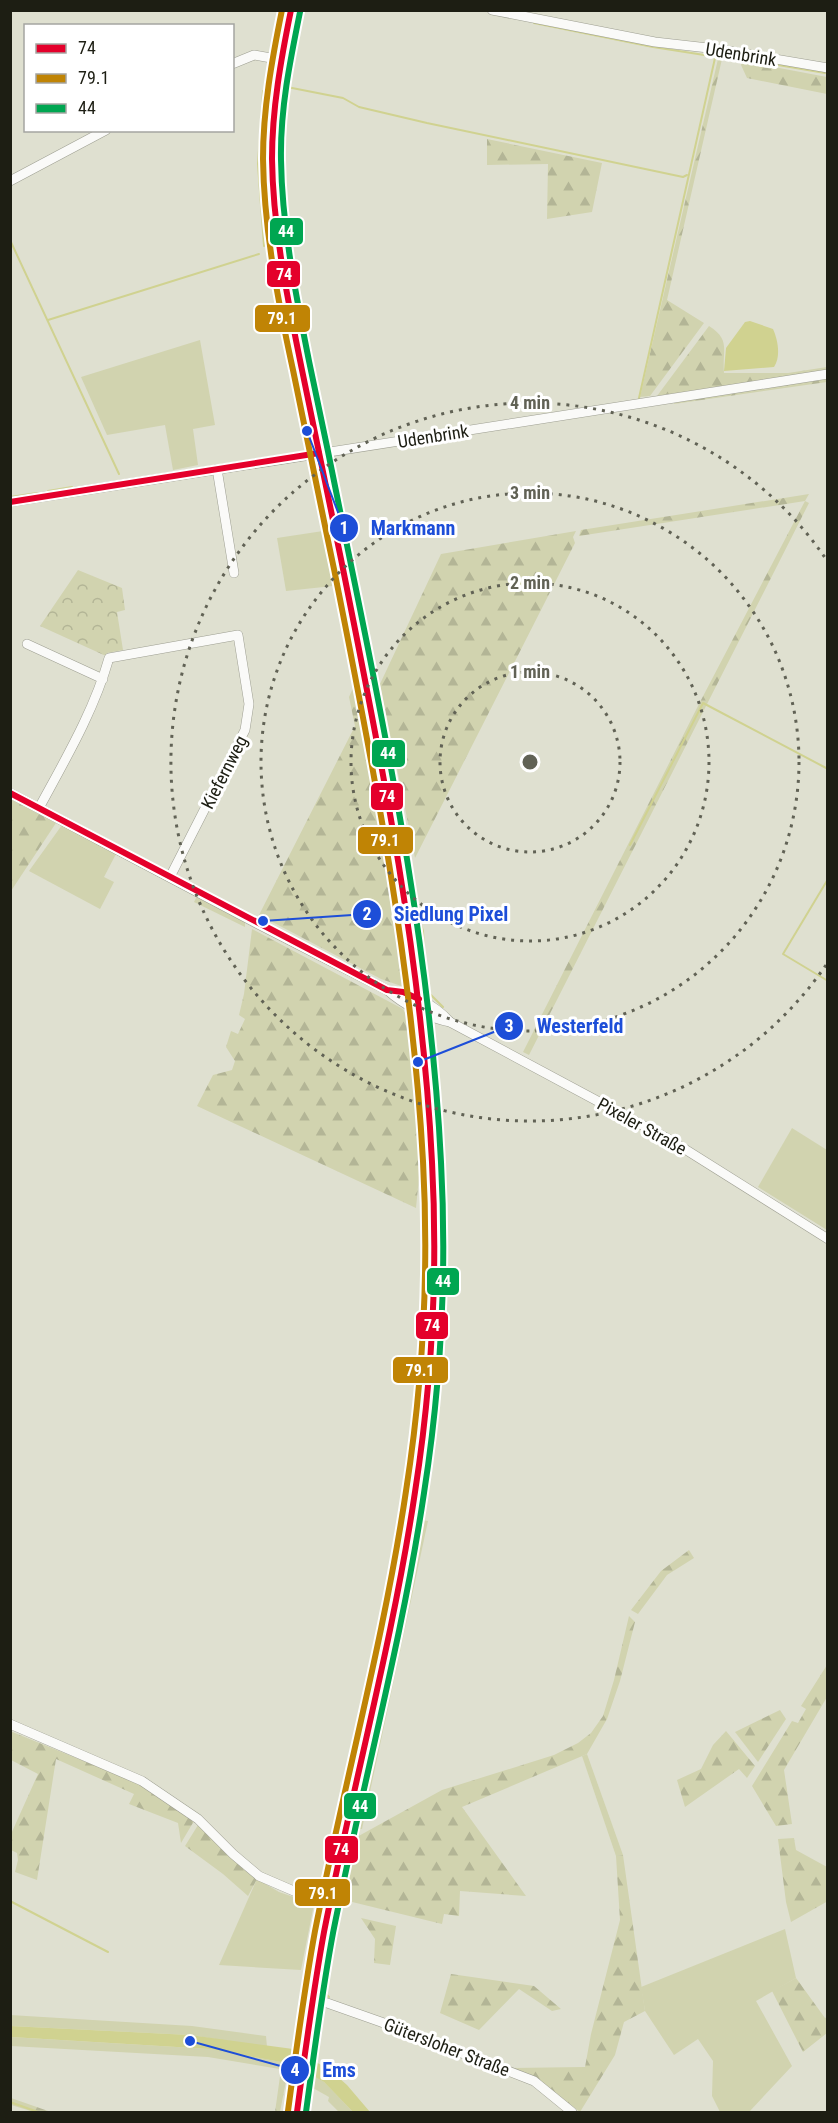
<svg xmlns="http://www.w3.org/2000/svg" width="838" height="2123" viewBox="0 0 838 2123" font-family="'Roboto Condensed',sans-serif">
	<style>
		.green { fill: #d1d3af }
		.forest { fill: url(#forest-firs) }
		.park { fill: url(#park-crowns) }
		.water { fill: #d0d290 }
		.pier { fill: #dfe0d0 }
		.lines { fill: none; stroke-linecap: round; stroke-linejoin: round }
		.stream { stroke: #d0d290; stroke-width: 2 }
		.minor-casing { stroke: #9d9e91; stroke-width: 10 }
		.secondary-casing { stroke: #9d9e91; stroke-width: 14 }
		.minor { stroke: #fafaf8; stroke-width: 9 }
		.secondary { stroke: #fafaf8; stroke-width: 12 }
		.bus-1-casing { stroke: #fff; stroke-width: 10 }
		.bus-2-casing { stroke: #fff; stroke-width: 10 }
		.bus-3-casing { stroke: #fff; stroke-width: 10 }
		.bus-1 { stroke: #e4002b; stroke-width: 6 }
		.bus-2 { stroke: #c08405; stroke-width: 6 }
		.bus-3 { stroke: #00a651; stroke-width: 6 }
		.ring { fill: none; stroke: #616255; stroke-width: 3; stroke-dasharray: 3 6 }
		.labels { text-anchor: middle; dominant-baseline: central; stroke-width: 6; stroke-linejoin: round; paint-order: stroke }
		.street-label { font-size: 18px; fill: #1d1e13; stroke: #fff }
		.centre { fill: #616255; stroke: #fff; stroke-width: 3 }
		.ring-label { font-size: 18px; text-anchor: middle; font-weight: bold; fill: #616255; stroke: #fff; stroke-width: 6; stroke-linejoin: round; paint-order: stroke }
		.leader { fill: none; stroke: #1d4ed8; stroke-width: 2 }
		.callout-dot { fill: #1d4ed8; stroke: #fff; stroke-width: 2 }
		.mark-label { font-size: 18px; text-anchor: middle; font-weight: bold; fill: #fff }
		.callout-label { font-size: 20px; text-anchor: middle; font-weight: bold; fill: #1d4ed8; stroke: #fff; stroke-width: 6; stroke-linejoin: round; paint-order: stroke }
		.line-badge { stroke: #fff; stroke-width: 2 }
		.badge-label { font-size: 16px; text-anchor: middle; font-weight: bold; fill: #fff }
	</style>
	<defs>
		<pattern id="forest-firs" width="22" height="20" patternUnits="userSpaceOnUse" patternTransform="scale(1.5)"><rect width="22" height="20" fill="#d1d3af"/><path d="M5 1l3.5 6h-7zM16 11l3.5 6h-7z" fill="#b3b596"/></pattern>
		<pattern id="park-crowns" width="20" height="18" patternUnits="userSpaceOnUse" patternTransform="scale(1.5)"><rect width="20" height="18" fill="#d1d3af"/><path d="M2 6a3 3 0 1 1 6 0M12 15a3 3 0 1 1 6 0" fill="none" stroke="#b3b596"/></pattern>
	</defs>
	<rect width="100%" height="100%" fill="#dfe0d0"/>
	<g class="green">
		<path d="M200,340L215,425L193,429L198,465L173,470L165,425L107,435L81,377Z"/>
		<path d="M323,531L333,586L286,591L277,538Z"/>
		<path d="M62,825L116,854L104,877L114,882L100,909L29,871Z"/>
		<path d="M197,896L245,920V927L194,902Z"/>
		<path d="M792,1128L827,1150V1230L758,1187Z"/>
		<path d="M422,1520L428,1521L362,1829H357L395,1657Z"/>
		<path d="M587,1754L623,1855L616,1856L582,1756Z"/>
		<path d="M257,1879L279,1892L314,1904L301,1970L219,1965Z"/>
		<path d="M785,1929L796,1978L756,2001L792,2066L749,2112H720L712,2096L713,2061L698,2039L674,2055L645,2011L641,1987Z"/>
		<path d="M10,2015L192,2026L266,2036L267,2047L190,2035L11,2026Z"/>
		<path d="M10,2037L210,2049L282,2062L280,2069L208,2057L11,2046Z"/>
		<path d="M311,2074L324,2082L353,2112H339L328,2101L329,2097L313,2088Z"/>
	</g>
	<g class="forest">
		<path d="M718,59H722L667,300L704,323L650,396L640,397Z"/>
		<path d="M742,61L827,77V94L747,78L741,65Z"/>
		<path d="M487,139L602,163L592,212L547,219L548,164L487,165Z"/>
		<path d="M709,326C731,340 722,349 724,373H788L827,367V371L657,396Z"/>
		<path d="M827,377V382L674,404L675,401Z"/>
		<path d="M809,494L805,501L809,503L529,1055L523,1052L700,702L805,501L579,536L581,530Z"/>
		<path d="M576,531L573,537L575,543L415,858L380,684L441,554Z"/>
		<path d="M353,688L389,879L404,987L381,979L259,915L355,726L349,697Z"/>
		<path d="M11,799L56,823L11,891Z"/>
		<path d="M252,929L403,1009L409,1020L420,1167L416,1208L197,1106L213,1075L232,1070L235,1061L226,1047L231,1031L238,1034L245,1019L239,1015L244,994Z"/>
		<path d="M689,1550L694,1558L667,1575L638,1614L631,1610L661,1571Z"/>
		<path d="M629,1616L635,1622L620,1681L607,1719L587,1754L462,1807L526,1896L460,1891L459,1916L444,1914L442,1924L344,1900L355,1838L442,1790L554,1755L578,1743L591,1733L603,1716L614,1680Z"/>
		<path d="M827,1665V1697L784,1770L792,1824L776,1826L752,1786L792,1721L798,1723L806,1709L801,1706Z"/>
		<path d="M780,1710L786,1719L758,1762L735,1732Z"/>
		<path d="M10,1731L140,1784L194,1821L181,1843L178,1823L129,1804L134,1794L56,1759L37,1880L15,1872L18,1860L17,1853L11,1850V1834L38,1774L11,1760Z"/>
		<path d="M726,1731L755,1766L747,1778L739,1769L685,1807L677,1780L701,1769L713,1745Z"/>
		<path d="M198,1825L257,1879L248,1896L223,1874L185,1846Z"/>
		<path d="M794,1838L796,1850L827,1867L828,1901L791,1922L786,1902L778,1839Z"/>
		<path d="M623,1855L645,2011L624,2022L615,2055L580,2112L535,2077L512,2068L585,2067L591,2034L620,1920L616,1856Z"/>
		<path d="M361,1918L396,1926L390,1965L374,1963L375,1939Z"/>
		<path d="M451,1974L534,1986L561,2009L552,2011L519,1989L479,2030L440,2013Z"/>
		<path d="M796,1978L825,2018L827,2017V2033L803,2052L772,1991Z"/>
		<path d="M282,2062L292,2064L291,2077L286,2081L280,2112H275Z"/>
		<path d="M11,2098L51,2112H34L11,2105Z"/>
	</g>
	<path class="park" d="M78,570L122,588L125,610L117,612L123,650L107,653L106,656L40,626Z"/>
	<g class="water">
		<path d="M750,321L773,329C778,340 781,357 774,367L724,371L726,348L745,322Z"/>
		<path d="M10,2026L190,2035L293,2049L330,2070L347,2085L370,2112H353L324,2082L292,2064L210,2049L11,2037Z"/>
	</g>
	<path class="pier" d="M295,2047L313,2056L310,2077L292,2067Z"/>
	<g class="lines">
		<g class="stream">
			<path d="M534,23L653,47L717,57"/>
			<path d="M287,87L343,98L359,107L427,123L683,177L687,175"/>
			<path d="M10,240L119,474"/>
			<path d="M264,246L258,164L263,91L266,89"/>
			<path d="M48,320L259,254"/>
			<path d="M639,398L715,58L720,55L825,73"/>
			<path d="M330,461L352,565"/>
			<path d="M48,491L72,487"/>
			<path d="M10,497L37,493"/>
			<path d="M354,575L376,684L417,911L423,931L426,990L443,1007"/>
			<path d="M630,845L703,703L828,769"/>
			<path d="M828,879L783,954L828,981"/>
			<path d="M432,1029C441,1122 446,1213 444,1306"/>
			<path d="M422,1304L423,1216"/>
			<path d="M399,1526C412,1456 418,1386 422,1315"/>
			<path d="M355,1829L394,1657L421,1521"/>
			<path d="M341,1897L354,1837"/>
			<path d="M10,1901L108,1952"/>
			<path d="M329,1997L325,1993L324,1987L338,1912"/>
			<path d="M10,2102L38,2112"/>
		</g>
		<g class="minor-casing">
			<g id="minor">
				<path d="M492,10L655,42L717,49L828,68"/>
				<path d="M232,64L254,55L282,60"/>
				<path d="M10,181L106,130"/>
				<path d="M217,469L234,573"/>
				<path d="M10,502L828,374"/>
				<path d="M27,644L103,679"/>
				<path d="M10,793L258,924L387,990C404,1005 428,1018 450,1022L672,1141L828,1239"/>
				<path d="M39,808C65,760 94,711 109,658L238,635L249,704L245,730L170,877"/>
				<path d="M387,990C411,993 434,1004 450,1022"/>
				<path d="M10,1724L142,1781L198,1819L233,1854L259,1876L303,1895L331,1903"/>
				<path d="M313,1998L381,2022L534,2081L572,2112"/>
			</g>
		</g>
		<g class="secondary-casing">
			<path id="secondary" d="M291,10C281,60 271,111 272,162C273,214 282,266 291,317C322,467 354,616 381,766C419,976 449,1189 427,1402C403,1642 321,1872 297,2112"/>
		</g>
		<use href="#minor" class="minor"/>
		<use href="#secondary" class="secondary"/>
		<g class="bus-1-casing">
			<g id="bus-1">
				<path d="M291,10C281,59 272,109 272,159C273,230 288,301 302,370C315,433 328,496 341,559C381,758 422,959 432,1162C438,1272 432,1383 415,1492C393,1640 353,1785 324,1932C313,1992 305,2052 297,2112"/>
				<path d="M10,502L319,453"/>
				<path d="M10,793L387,990L403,992L419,999"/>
			</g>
		</g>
		<g class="bus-2-casing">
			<path id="bus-2" d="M282,10C272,59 263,109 263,159C264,230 278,301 293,370C307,437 320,503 334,569C373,764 412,962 423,1161C429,1271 423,1382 406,1491C384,1639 344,1784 315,1931C304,1991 296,2051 288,2111"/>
		</g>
		<g class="bus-3-casing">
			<path id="bus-3" d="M300,12C290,61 280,110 281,160C282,228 296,295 309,361C323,427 337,494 350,560C391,759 431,960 441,1162C447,1273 441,1384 424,1493C402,1641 362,1786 333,1933C322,1992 314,2052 306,2112"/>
		</g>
		<use href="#bus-1" class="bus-1"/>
		<use href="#bus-2" class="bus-2"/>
		<use href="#bus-3" class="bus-3"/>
	</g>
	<g class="ring">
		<circle cx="530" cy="762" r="90"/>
		<circle cx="530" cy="762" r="179"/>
		<circle cx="530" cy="762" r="269"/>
		<path d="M826 965A359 359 0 1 1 826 559"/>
	</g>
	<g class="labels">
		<g class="street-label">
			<text transform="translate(741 54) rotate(9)">Udenbrink</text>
			<text transform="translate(433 436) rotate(-9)">Udenbrink</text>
			<text transform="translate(224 772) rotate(-63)">Kiefernweg</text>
			<text transform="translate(642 1126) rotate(29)">Pixeler Straße</text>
			<text transform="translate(447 2047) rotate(21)">Gütersloher Straße</text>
		</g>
	</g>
	<circle cx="530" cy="762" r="9" class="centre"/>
	<g class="ring-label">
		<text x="530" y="409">4 min</text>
		<text x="530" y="499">3 min</text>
		<text x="530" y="589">2 min</text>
		<text x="530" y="678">1 min</text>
	</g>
	<path class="leader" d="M307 431L344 528M263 921L367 914M418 1062L509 1026M190 2041L295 2070"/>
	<g class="callout-dot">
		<circle cx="307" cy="431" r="6"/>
		<circle cx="263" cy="921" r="6"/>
		<circle cx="418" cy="1062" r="6"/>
		<circle cx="190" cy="2041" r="6"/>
		<circle cx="344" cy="528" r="15"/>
		<circle cx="367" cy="914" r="15"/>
		<circle cx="509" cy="1026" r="15"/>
		<circle cx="295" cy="2070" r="15"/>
	</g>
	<g class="mark-label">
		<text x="344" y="534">1</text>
		<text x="367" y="920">2</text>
		<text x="509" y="1032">3</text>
		<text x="295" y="2076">4</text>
	</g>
	<g class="callout-label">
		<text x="413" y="535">Markmann</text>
		<text x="451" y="921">Siedlung Pixel</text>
		<text x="580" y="1033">Westerfeld</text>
		<text x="339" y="2077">Ems</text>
	</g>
	<g class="line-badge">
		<rect x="269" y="217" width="35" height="29" rx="6" fill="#00a651"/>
		<rect x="266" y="260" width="35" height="28" rx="6" fill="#e4002b"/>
		<rect x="254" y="304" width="57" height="29" rx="6" fill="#c08405"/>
		<rect x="371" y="739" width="35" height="29" rx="6" fill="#00a651"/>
		<rect x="370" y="782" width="34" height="29" rx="6" fill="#e4002b"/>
		<rect x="357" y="826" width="57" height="29" rx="6" fill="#c08405"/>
		<rect x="426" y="1267" width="34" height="29" rx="6" fill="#00a651"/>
		<rect x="415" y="1311" width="34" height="29" rx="6" fill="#e4002b"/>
		<rect x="392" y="1356" width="57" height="28" rx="6" fill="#c08405"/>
		<rect x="343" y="1792" width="34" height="28" rx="6" fill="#00a651"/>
		<rect x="324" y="1835" width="35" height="29" rx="6" fill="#e4002b"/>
		<rect x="294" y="1878" width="57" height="29" rx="6" fill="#c08405"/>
	</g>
	<g class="badge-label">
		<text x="286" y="237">44</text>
		<text x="284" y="280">74</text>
		<text x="282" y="324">79.1</text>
		<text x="388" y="759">44</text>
		<text x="387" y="802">74</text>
		<text x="385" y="846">79.1</text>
		<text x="443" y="1287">44</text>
		<text x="432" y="1331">74</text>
		<text x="420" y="1376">79.1</text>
		<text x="360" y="1812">44</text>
		<text x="341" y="1855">74</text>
		<text x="323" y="1899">79.1</text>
	</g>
	<rect width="838" height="2123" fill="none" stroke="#1d1e13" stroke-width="24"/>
	<rect x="24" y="24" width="210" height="108" fill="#ffffff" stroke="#a5a5a1" stroke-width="1.5"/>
	<rect x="36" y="44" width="30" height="9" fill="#e4002b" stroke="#a5a5a1" stroke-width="1.5"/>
	<text x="78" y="54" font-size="18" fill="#1d1e13">74</text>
	<rect x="36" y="74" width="30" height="9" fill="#c08405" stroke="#a5a5a1" stroke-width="1.5"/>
	<text x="78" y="84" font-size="18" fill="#1d1e13">79.1</text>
	<rect x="36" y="104" width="30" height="9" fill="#00a651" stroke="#a5a5a1" stroke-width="1.5"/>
	<text x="78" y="114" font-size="18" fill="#1d1e13">44</text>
</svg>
